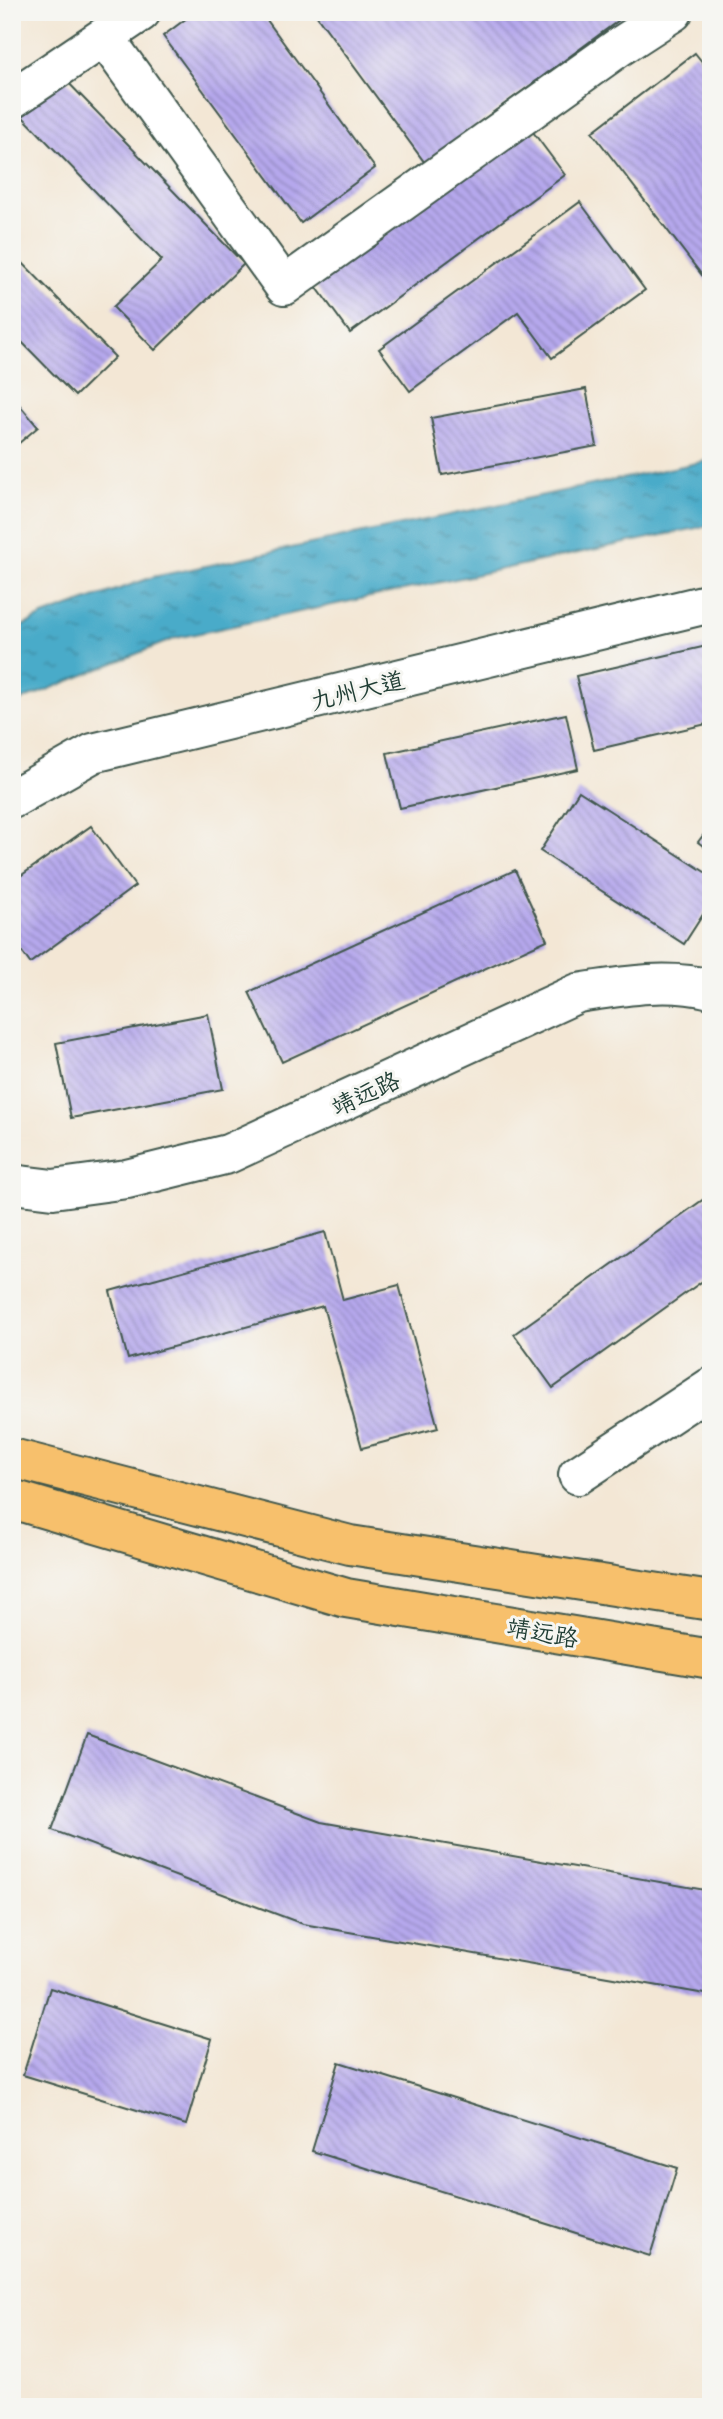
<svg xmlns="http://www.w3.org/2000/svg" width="723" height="2419" viewBox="0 0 723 2419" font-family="'Playpen Sans','LXGW WenKai TC',sans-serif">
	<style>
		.water { fill: url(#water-ripples); stroke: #34747e; stroke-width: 2 }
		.building { fill: url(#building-back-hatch) }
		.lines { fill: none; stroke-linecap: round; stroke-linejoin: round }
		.minor-casing { stroke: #3f564c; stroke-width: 42 }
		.major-casing { stroke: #3f564c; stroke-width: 42 }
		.minor { stroke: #fff; stroke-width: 38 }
		.major { stroke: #f7c06c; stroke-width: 38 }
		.labels { text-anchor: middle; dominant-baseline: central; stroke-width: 6; stroke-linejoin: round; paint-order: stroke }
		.street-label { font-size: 24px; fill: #1f3d34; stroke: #f6f6f2 }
	</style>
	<defs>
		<pattern id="water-ripples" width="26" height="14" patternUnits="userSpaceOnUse" patternTransform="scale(1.75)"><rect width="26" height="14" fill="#4aabc9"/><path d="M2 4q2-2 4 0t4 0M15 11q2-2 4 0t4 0" fill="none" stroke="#3d8ca4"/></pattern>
		<pattern id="building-back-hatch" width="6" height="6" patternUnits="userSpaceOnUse" patternTransform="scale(1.75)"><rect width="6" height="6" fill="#b6a8ed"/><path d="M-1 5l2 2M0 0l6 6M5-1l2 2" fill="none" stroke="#938ac1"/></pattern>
	</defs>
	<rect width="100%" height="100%" fill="#f6f6f2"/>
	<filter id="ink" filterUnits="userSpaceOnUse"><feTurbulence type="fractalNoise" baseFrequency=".0143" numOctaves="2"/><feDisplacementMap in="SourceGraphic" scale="14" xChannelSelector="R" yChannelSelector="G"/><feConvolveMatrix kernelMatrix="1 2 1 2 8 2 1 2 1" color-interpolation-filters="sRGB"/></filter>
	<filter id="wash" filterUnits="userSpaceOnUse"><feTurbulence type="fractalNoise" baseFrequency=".00686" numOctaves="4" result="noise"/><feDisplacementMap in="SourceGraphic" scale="28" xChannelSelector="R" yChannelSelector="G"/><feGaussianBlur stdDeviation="1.57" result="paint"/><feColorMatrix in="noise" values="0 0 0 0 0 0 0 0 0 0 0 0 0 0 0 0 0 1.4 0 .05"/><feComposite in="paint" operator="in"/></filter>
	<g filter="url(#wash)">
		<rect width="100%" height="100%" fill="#f3e7d5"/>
		<path class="water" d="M711,460V525L176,638L12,704V631L43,616L153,577Z"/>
		<g id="blocks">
			<g class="building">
				<path d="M195,12H261L375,168L301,223L163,36Z"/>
				<path d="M314,12H630L425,163Z"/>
				<path d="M695,53L711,73V287L592,132Z"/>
				<path d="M62,76L244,264L155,350L113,307L162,260L15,109Z"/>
				<path d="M530,128L565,175L350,333L315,285Z"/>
				<path d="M580,202L645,290L552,358L518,312L410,391L379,349Z"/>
				<path d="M12,252L115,357L75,396L12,332Z"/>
				<path d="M586,389L597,446L442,475L431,418Z"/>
				<path d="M12,396L38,427L12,449Z"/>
				<path d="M711,645V723L594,750L576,676Z"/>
				<path d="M566,714L578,769L400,808L387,753Z"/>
				<path d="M579,791L711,876V902L684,944L540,851Z"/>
				<path d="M711,825V852L698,842Z"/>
				<path d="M91,826L135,886L30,963L12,938V882Z"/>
				<path d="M515,870L547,940L282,1062L249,992Z"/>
				<path d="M208,1014L223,1089L71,1118L56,1043Z"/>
				<path d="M711,1194V1275L553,1388L514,1334Z"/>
				<path d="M325,1232L343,1300L399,1285L438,1428L362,1448L323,1306L128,1359L110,1291Z"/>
				<path d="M87,1735L321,1822L711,1891V1995L303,1924L52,1830Z"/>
				<path d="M50,1988L212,2039L186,2125L23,2075Z"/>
				<path d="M339,2062L677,2168L650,2256L312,2151Z"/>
			</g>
		</g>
	</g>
	<g filter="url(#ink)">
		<use href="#blocks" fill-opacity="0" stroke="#3f564c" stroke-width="2"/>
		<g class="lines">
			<g class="minor-casing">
				<g id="minor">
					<path d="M105,38L284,286L619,47L673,12"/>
					<path d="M12,99L141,12"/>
					<path d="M12,799L93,753L711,603"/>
					<path d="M12,1184L53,1189L127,1179L228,1154L578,993C623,986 667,978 711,989"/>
					<path d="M578,1475L711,1387"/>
				</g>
			</g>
			<g class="major-casing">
				<g id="major">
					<path d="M12,1458L350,1545L711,1601"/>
					<path d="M12,1499L346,1598L711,1659"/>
				</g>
			</g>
			<use href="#minor" class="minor"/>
			<use href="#major" class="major"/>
		</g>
	</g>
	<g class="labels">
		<g class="street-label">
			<text transform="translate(357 689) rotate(-14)">九州大道</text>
			<text transform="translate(365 1092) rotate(-25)">靖远路</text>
			<text transform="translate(543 1631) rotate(10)">靖远路</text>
		</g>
	</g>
	<rect width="723" height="2419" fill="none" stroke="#f6f6f2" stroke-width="42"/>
</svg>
